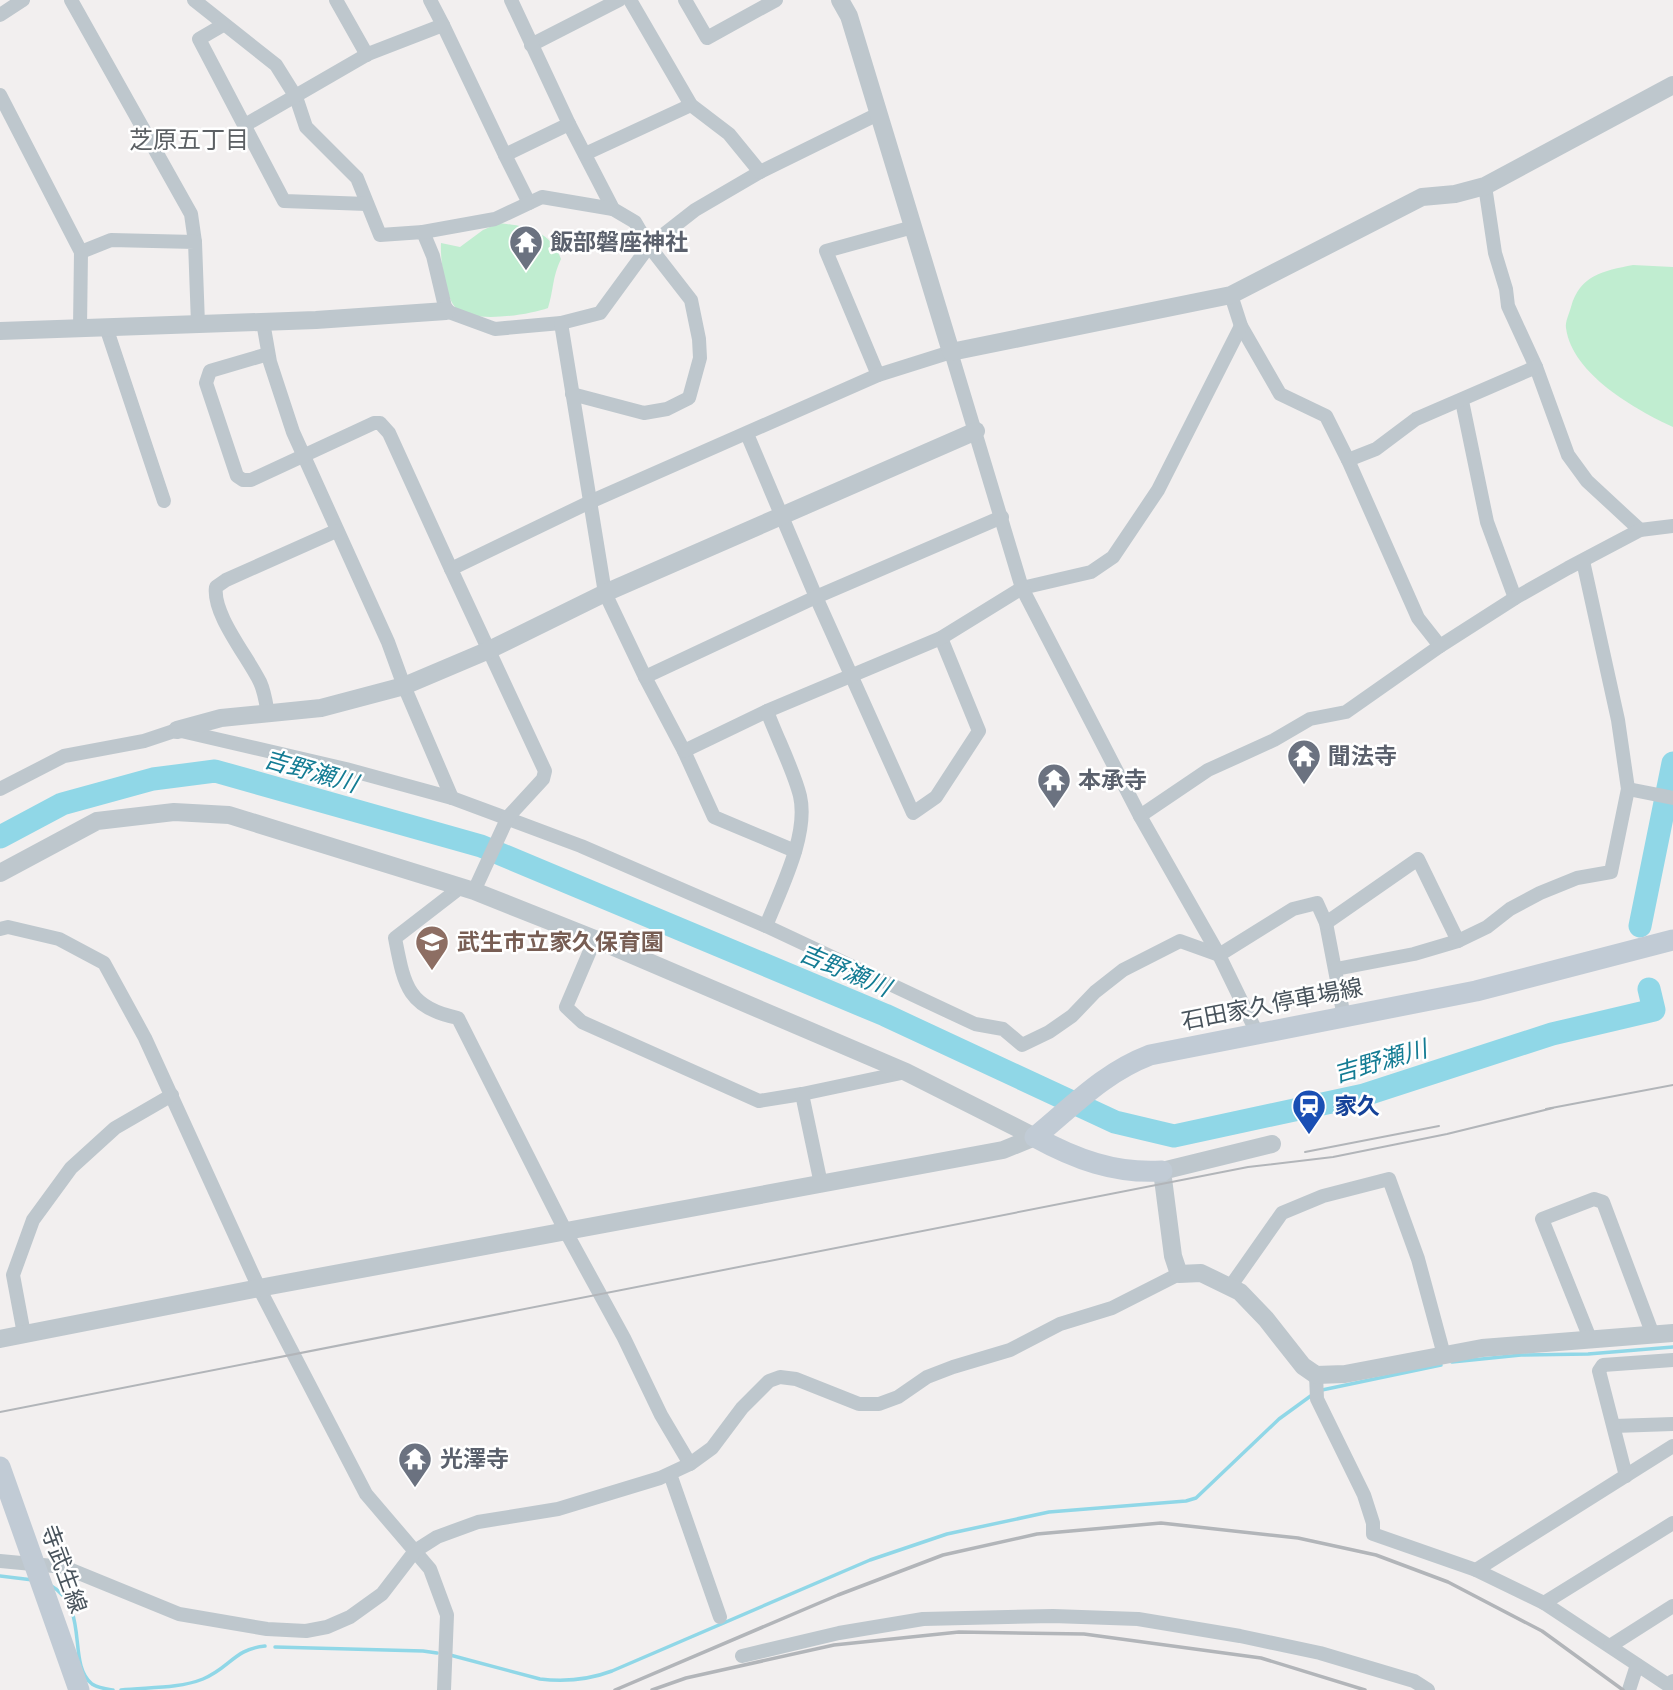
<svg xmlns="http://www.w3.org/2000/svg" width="1673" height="1690" viewBox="0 0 1673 1690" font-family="Cabin,'Noto Sans JP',sans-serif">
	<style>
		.green { fill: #c0edd0 }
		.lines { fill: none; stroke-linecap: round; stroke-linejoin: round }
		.stream { stroke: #90d7e7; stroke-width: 3.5 }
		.river { stroke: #90d7e7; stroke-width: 23 }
		.minor { stroke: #bec7cd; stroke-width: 14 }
		.tertiary { stroke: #bec7cd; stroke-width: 18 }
		.secondary { stroke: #c1cbd5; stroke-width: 21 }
		.tram { stroke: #b2b5b9; stroke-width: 2 }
		.rail { stroke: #b2b5b9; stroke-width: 3.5 }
		.secondary-bridge { stroke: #c1cbd5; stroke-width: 21 }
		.labels { text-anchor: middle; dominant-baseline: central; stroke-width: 5; stroke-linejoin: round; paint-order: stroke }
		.worship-label { font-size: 23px; font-weight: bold; fill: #5b616d; stroke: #fff; text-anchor: start }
		.education-label { font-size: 23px; font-weight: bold; fill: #785e54; stroke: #fff; text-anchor: start }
		.street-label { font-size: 23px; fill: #48535c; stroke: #fff }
		.transit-label { font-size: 23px; font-weight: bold; fill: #164399; stroke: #fff; text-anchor: start }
		.neighbourhood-label { font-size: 24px; fill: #5c6064; stroke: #fff }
		.water-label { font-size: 24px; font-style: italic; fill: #147c94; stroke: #fff }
	</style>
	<rect width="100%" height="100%" fill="#f2efef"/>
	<g class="green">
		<path d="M499,223C526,226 551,231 561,259C552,278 554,289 548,308C529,315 476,323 458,310C445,300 440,259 441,243L460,247L483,230Z"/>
		<path d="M1633,265L1673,267V427C1636,410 1572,374 1566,328C1565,322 1569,314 1571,307C1580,275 1603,271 1633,265Z"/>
	</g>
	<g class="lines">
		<g class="stream">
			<path d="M1452,1362L1521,1355L1588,1354L1673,1347"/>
			<path d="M1322,1390L1441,1365"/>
			<path d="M0,1576L33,1580"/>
			<path d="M50,1585C91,1608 66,1663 92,1684C98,1688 106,1689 113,1690"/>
			<path d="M275,1647L423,1651L437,1653"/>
			<path d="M450,1655L540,1679C565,1682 588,1680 612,1671L870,1560L947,1534L1049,1512L1186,1501L1196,1498L1279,1419L1312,1395"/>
			<path d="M121,1690C147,1687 178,1689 203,1679C230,1668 234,1649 265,1646"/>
		</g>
		<g class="river">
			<path d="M0,837L62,804L153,779L215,771L481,846L885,1015L1115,1122L1174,1136L1364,1095L1552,1034L1654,1010L1649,989"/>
			<path d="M1640,926L1673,763"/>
		</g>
		<g class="minor">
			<path d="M71,0L191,214L195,242"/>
			<path d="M194,0L276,65L296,97L306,127L357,178L380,235L423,232L433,256L446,311L495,329L561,323L600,313L649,246L695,210L760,172L878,114"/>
			<path d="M336,0L367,55"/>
			<path d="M430,0L443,25"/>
			<path d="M630,0L691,105L729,134L760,172"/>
			<path d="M685,0L707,38L776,0"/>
			<path d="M0,15L23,0"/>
			<path d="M223,25L199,39L284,201L367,204"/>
			<path d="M531,45L619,0"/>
			<path d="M0,95L81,252L80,328"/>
			<path d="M569,124L613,209L635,222L649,246L691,300L699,339L700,358L689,398L667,409L644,413L572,394"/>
			<path d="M245,125L368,54L443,25L505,155L569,124L511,0"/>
			<path d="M585,154L691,105"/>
			<path d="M505,155L529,203"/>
			<path d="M1485,186L1495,253L1506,289L1508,306L1536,367L1568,455L1587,481L1640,530"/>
			<path d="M423,232L495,219L542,197L613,209"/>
			<path d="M81,252L111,240L195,242L198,324"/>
			<path d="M1231,295L1241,326L1280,394L1326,416L1348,460L1418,618L1440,646"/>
			<path d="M263,322L270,362L293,432L388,642L404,686L452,798"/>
			<path d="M561,323L605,593L645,677L684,751L714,817L795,851"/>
			<path d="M106,327L164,501"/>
			<path d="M268,354L210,371L206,383L237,476L243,480H251L374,423H380L389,433L451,569"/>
			<path d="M878,375L826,251L913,227"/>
			<path d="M1462,401L1487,522L1515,598"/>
			<path d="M747,434L816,597L913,813L936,797L979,731L941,638"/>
			<path d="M1348,460L1376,449L1416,419L1536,367"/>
			<path d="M645,677L816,597L1002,517"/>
			<path d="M268,715C266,703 265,693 260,682C248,657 212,614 216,587L226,580L336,531"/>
			<path d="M684,751L767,711L941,638L1022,588L1091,572L1113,557L1158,490L1241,326"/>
			<path d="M0,789L64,756L144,741L177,730L346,769L452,798L581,846L766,926L975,1024L1003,1029L1022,1045L1049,1032L1072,1016L1095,992L1123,970L1180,941L1219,955L1293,909L1317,903L1326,923L1344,1017"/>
			<path d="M1628,789L1673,798"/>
			<path d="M1140,816L1208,770L1274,740L1310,719L1346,712L1440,646L1515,598L1568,568L1640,530L1673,526"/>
			<path d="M461,887L395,938C404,984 407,1008 458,1018L566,1232L624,1338L661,1415L690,1464"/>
			<path d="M474,891L508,817L543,779L545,771L451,569L592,501L878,375L951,352L1022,588L1140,816L1219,955L1257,1033"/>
			<path d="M1326,923L1418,859L1458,941"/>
			<path d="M766,926C780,890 809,835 800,796C794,771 776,736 767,711"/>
			<path d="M0,929L8,927L59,939L104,963L145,1038L259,1288L366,1494L430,1569L447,1615L444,1690"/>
			<path d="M595,939L566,1007L582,1022L759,1101L802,1094L906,1072"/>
			<path d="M1336,969L1414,954L1458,941L1487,927L1510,909L1540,893L1577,878L1611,872L1628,789L1618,720L1583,561"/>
			<path d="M802,1094L821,1184"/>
			<path d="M1230,1287L1282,1213L1323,1196L1389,1179L1418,1259L1444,1355"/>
			<path d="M24,1334L13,1275L33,1220L71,1168L115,1128L172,1095"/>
			<path d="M1591,1341L1542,1219L1594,1199L1603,1202L1653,1335"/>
			<path d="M1316,1375L1317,1399L1364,1495L1373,1523V1534L1476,1570L1544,1603L1668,1685L1673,1681"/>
			<path d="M1614,1426L1673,1424"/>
			<path d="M670,1474L720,1617"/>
			<path d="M1626,1476L1599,1371L1603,1365L1673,1360"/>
			<path d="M0,1561L64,1567L179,1614L267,1629L306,1631L327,1627L350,1617L382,1594L415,1551L437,1537L478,1522L558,1509L660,1478L690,1464L712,1448L742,1408L769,1381L780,1377L796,1379L859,1404H879L898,1397L927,1377L953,1367L1010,1350L1060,1324L1112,1308L1179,1274"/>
			<path d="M1476,1570L1673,1446"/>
			<path d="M1544,1603L1673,1523"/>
			<path d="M1610,1646L1673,1606"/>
			<path d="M742,1656L839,1633L923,1619L1053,1616L1138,1619L1240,1636L1320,1653L1414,1681L1428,1690"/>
			<path d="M1629,1690L1637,1665"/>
		</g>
		<g class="tertiary">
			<path d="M840,0L849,16L951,352L1231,295L1422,197L1455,194L1485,186L1673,85"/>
			<path d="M0,331L316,320L446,311"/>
			<path d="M177,730L221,718L321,708L404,686L489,650L605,593L976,431"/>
			<path d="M0,873L97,821L174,812L229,815L474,891L595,939L906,1072L1035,1137"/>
			<path d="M1272,1144L1162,1171L1173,1256L1179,1274L1201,1273L1240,1292L1266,1319L1303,1366L1316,1375L1345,1374L1482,1348L1673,1333"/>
			<path d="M0,1339L259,1288L1003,1150L1035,1137"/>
		</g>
		<path class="secondary" d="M1162,1171C1115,1174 1075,1159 1035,1137C1073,1106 1103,1073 1150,1055L1476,991L1673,940"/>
		<g class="tram">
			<path d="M1546,1109L1673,1085"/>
			<path d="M1305,1152L1439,1126"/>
			<path d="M0,1412L1248,1167L1333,1157L1447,1134L1553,1108"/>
		</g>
		<g class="rail">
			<path d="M615,1690L838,1595L943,1555L1037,1534L1161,1523L1298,1538L1376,1555L1448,1582L1542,1631L1623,1690"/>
			<path d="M652,1690L686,1678L834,1645L959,1632L1084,1634L1261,1658L1365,1690"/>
		</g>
		<path class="secondary-bridge" d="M0,1467L79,1690"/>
	</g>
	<defs>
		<g id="temple-pin" transform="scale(1.75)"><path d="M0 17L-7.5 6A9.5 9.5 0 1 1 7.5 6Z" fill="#6b7280" stroke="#fff"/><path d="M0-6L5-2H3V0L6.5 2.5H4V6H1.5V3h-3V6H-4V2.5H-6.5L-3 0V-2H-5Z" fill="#fff"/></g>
		<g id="school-pin" transform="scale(1.75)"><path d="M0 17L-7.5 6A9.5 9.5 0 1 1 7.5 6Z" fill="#8d6e63" stroke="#fff"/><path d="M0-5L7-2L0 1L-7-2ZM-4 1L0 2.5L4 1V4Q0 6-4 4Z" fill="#fff"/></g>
		<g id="station-pin" transform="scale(1.75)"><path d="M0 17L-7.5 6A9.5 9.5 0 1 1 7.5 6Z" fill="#1a4fb4" stroke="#fff"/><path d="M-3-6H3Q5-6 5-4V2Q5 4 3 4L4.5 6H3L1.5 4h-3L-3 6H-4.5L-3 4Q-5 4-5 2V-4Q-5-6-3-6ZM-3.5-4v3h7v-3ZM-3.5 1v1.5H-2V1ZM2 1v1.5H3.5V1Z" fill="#fff"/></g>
	</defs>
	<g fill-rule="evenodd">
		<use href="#temple-pin" x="526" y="242"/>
		<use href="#temple-pin" x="1304" y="756"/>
		<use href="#temple-pin" x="1054" y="780"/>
		<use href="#school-pin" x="432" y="942"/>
		<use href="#station-pin" x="1309" y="1106"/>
		<use href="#temple-pin" x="415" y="1459"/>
	</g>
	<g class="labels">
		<g class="worship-label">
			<text x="550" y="242">飯部磐座神社</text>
			<text x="1328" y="756">聞法寺</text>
			<text x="1078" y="780">本承寺</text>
			<text x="440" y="1459">光澤寺</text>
		</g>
		<g class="education-label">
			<text x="457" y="942">武生市立家久保育園</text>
		</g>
		<g class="street-label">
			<text transform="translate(1272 1004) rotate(-11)">石田家久停車場線</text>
			<text transform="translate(64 1569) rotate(70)">寺武生線</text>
		</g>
		<g class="transit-label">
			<text x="1334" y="1106">家久</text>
		</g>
		<g class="neighbourhood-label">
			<text x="189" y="139">芝原五丁目</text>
		</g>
		<g class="water-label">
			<text transform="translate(311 771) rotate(16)">吉野瀬川</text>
			<text transform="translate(845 970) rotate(23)">吉野瀬川</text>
			<text transform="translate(1380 1061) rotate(-16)">吉野瀬川</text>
		</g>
	</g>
</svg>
